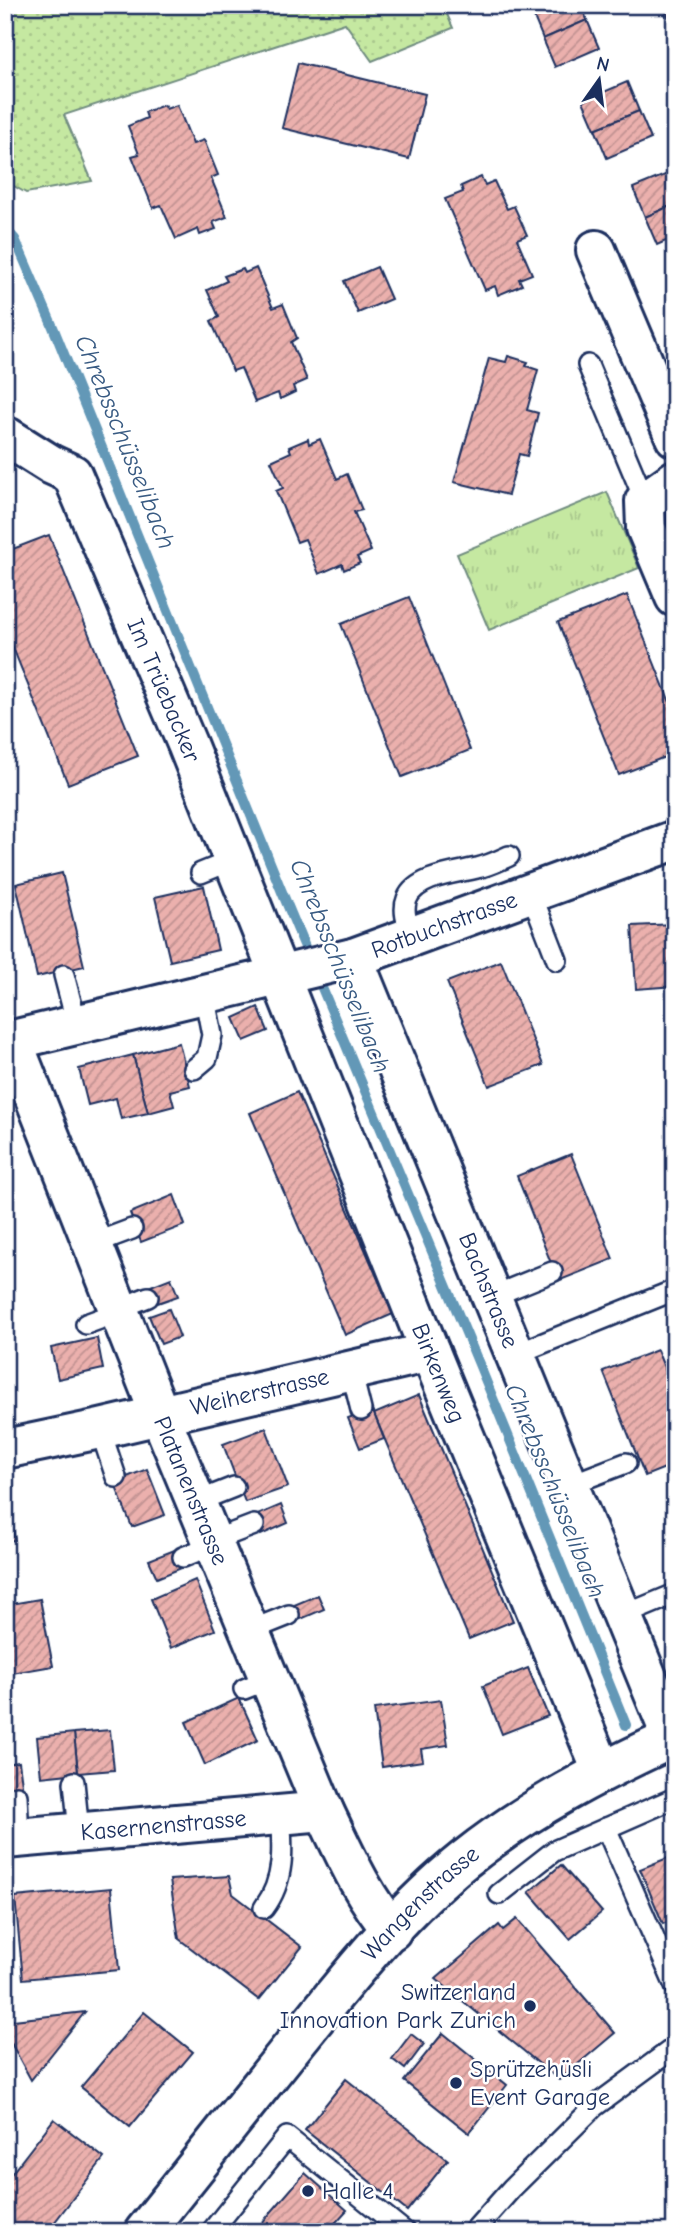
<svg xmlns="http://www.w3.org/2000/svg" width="680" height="2237" viewBox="0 0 680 2237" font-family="'Comic Neue',sans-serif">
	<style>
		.grass { fill: url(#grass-dots); stroke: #708c80; stroke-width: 2 }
		.park { fill: url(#park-tufts); stroke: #708c80; stroke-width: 2 }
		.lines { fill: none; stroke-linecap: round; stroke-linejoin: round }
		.stream { stroke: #6398b7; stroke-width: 10 }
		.building { fill: url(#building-hatch); stroke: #1b2f5e; stroke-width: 2 }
		.lane-casing { stroke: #1b2f5e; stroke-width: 24 }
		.street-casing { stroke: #1b2f5e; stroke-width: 44 }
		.secondary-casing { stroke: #1b2f5e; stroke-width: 44 }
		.lane { stroke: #fff; stroke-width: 19 }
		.street { stroke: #fff; stroke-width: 38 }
		.secondary { stroke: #fff; stroke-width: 38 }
		.poi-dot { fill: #1b2f5e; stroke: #fff; stroke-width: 2.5 }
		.labels { text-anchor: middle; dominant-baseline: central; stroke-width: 5; stroke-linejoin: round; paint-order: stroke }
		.street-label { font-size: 24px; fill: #1b2f5e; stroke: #fff }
		.poi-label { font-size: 24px; fill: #1b2f5e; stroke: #fff; text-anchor: start }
		.water-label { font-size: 26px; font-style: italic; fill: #395b83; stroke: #fff }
	</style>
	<defs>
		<pattern id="grass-dots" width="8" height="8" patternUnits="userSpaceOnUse" patternTransform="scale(1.75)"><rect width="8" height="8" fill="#c5e8a1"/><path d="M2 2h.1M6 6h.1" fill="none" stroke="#a9c78d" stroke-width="1.8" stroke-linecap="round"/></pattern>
		<pattern id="park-tufts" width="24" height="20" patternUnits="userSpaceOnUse" patternTransform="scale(1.75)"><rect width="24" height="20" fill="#c5e8a1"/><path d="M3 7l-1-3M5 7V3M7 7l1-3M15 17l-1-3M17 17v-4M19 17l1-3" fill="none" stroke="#a9c78d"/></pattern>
		<pattern id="building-hatch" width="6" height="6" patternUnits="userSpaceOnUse" patternTransform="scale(1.75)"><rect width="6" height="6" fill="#ebb0ad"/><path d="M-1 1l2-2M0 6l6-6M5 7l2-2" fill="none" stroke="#be9090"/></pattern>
	</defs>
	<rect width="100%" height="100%" fill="#fff"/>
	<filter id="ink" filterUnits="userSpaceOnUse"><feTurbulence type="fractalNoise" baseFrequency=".0143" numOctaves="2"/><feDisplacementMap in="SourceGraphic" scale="14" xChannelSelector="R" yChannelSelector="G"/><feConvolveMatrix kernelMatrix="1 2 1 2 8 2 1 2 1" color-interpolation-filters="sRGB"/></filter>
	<g filter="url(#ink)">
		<path class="grass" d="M5,5H443L453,28L372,61L345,23L64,115L92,181L26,193L5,181Z"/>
		<path class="park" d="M607,492L639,568L489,630L457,554Z"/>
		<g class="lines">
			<path class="stream" d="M5,228L15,239L53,327L282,892L479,1364L626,1725"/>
		</g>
		<g class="building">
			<path d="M542,5H581L587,20L543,39L531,10Z"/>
			<path d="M663,5H675V17L669,19Z"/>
			<path d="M587,20L599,48L555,67L543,39Z"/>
			<path d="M298,63L425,94L409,159L282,128Z"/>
			<path d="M627,82L639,111L595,129L583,101Z"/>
			<path d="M164,105L166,109L177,105L193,144L204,140L218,175L211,178L227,217L213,222L216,229L200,235L198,229L176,239L161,205L153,208L132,156L139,154L128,126L147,118L145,112Z"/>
			<path d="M639,111L651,139L607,158L595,129Z"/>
			<path d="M675,171V204L645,217L633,188Z"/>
			<path d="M481,177L485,185L494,181L507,209L514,206L527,235L517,239L532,274L519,279L522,285L498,295L495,286L485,290L445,199L463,192L461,186Z"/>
			<path d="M675,204V237L657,245L645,217Z"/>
			<path d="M377,267L391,299L358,313L344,281Z"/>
			<path d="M256,268L273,308L283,304L297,338L291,342L307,380L293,386L295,392L280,399L278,393L255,402L241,368L233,371L211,321L219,317L207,290L227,281L224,276L243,269L245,273Z"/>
			<path d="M508,356L528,362L526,366L538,370L527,410L538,413L527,456L519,454L508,495L454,482L489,358L506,362Z"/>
			<path d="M308,439L309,444L320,439L337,479L347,474L362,510L354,512L371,551L357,557L360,563L344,570L342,564L319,574L305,539L297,542L276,491L283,488L271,461L291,452L289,447Z"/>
			<path d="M49,535L138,756L68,784L5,628V552Z"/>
			<path d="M627,595L675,715V753L619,775L558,622Z"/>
			<path d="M409,597L470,750L402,777L341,624Z"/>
			<path d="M62,873L84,966L37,977L16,884Z"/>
			<path d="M204,886L218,950L170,961L155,897Z"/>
			<path d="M675,924V986L636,989L632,926Z"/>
			<path d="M501,961L543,1065L489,1086L447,982Z"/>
			<path d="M258,1007L268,1031L244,1041L234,1018Z"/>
			<path d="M179,1043L190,1086L170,1091L174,1106L148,1113L133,1055Z"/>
			<path d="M133,1055L148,1113L121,1119L116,1098L88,1105L79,1069Z"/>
			<path d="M297,1092L393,1314L345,1335L250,1113Z"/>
			<path d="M571,1154L613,1259L558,1281L517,1176Z"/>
			<path d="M174,1195L185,1225L141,1242L130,1213Z"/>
			<path d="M171,1278L178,1296L155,1304L148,1287Z"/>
			<path d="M169,1309L180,1337L161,1344L149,1316Z"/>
			<path d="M97,1338L103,1369L58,1379L51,1348Z"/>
			<path d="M657,1350L675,1394V1464L645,1476L603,1371Z"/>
			<path d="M419,1395L513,1621L469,1639L374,1414Z"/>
			<path d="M372,1409L384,1439L360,1448L348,1418Z"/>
			<path d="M266,1428L288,1487L245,1502L223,1444Z"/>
			<path d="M147,1469L165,1515L132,1527L114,1482Z"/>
			<path d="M5,1498H8L15,1540L5,1541Z"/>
			<path d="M281,1505L288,1523L261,1535L253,1517Z"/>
			<path d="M177,1549L184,1567L157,1578L149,1560Z"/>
			<path d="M195,1580L215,1630L171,1648L151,1599Z"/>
			<path d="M318,1595L324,1609L294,1622L287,1608Z"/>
			<path d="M40,1599L53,1666L6,1674L5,1605Z"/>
			<path d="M528,1668L548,1716L502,1734L483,1686Z"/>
			<path d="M239,1698L258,1740L205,1765L186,1722Z"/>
			<path d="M441,1700L448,1745L421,1749L423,1761L382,1767L374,1709Z"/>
			<path d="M110,1730L114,1770L78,1773L74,1733Z"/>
			<path d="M74,1733L78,1773L41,1777L37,1737Z"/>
			<path d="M19,1762L23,1792L9,1794L5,1764Z"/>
			<path d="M675,1855V1919L663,1924L640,1869Z"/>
			<path d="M561,1865L602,1912L570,1939L529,1892Z"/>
			<path d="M229,1876L233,1894L302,1947L259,2000L179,1939L170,1880Z"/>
			<path d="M111,1888L119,1970L23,1979L15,1897Z"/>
			<path d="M517,1919L615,2033L559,2080L436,1979L499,1925L503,1930Z"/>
			<path d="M85,2012L31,2080L5,2032V2021Z"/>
			<path d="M144,2012L193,2052L130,2127L81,2087Z"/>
			<path d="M443,2033L507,2085L469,2133L404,2081Z"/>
			<path d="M411,2034L424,2044L405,2069L392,2059Z"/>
			<path d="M346,2079L448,2160L407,2211L305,2130Z"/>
			<path d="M54,2119L104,2158L47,2232H5V2182Z"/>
			<path d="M305,2173L347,2210L327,2232H254Z"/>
		</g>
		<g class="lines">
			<g class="lane-casing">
				<g id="lane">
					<path d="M588,365L645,501"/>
					<path d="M201,873L233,860"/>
					<path d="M531,893L557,960"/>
					<path d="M412,937C408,925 402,911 407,899C416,876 457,873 477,868C488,866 498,861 509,856"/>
					<path d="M64,975L77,1025"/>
					<path d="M194,1069L207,1058L212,1035L204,994"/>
					<path d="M92,1244L132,1229"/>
					<path d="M493,1296L552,1272"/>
					<path d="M118,1309L148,1297"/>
					<path d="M86,1324L119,1312"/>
					<path d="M516,1354L675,1290"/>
					<path d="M351,1370L361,1410"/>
					<path d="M100,1429L116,1477"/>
					<path d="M569,1485L626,1463"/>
					<path d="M196,1502L234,1487"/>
					<path d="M212,1541L254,1525"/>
					<path d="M183,1557L213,1545"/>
					<path d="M622,1616L675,1594"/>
					<path d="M249,1631L289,1615"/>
					<path d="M244,1689L269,1679"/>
					<path d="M74,1782L79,1832"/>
					<path d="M17,1796L19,1837"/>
					<path d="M606,1828L675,1986"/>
					<path d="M499,1894L554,1851L675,1798"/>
					<path d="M264,1908C285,1880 283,1848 280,1815"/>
					<path d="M211,2232L287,2137L405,2232"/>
					<path d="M473,2232L512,2188L595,2106L675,2047"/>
				</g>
			</g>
			<g class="street-casing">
				<g id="street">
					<path d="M596,250L675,437"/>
					<path id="s1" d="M7,437L50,464L72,474L187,744L430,1352L602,1771"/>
					<path d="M675,480L645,501L646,528L675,597"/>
					<path id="s2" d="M353,958L672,1738"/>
					<path id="s3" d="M12,1040L160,1415L324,1811C344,1852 362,1895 392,1930"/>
					<path id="s4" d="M5,1042L353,958L675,840"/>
					<path id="s5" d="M5,1449L100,1429L430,1352"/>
					<path id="s6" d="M5,1839L324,1811"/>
				</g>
			</g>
			<g class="secondary-casing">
				<g id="secondary">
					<path id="s7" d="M144,2232C195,2168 245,2105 296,2042C348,1978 400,1911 465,1859C529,1808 601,1771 675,1737"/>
				</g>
			</g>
			<use href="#lane" class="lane"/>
			<use href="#street" class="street"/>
			<use href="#secondary" class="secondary"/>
		</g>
	</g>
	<g class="poi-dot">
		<circle cx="530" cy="2006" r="7"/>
		<circle cx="456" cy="2083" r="7"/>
		<circle cx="308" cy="2191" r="7"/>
	</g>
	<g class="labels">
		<g class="street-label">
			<text stroke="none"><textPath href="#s1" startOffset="310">Im Trüebacker</textPath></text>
			<text stroke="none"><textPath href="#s4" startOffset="455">Rotbuchstrasse</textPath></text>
			<text stroke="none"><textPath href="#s2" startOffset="359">Bachstrasse</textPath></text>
			<text stroke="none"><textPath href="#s1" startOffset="1046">Birkenweg</textPath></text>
			<text stroke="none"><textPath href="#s5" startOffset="261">Weiherstrasse</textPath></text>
			<text stroke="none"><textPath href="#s3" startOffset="485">Platanenstrasse</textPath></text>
			<text stroke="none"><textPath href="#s6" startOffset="159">Kasernenstrasse</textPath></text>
			<text stroke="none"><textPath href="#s7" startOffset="430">Wangenstrasse</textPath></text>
		</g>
		<g class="poi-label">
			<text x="516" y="1992" text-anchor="end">Switzerland<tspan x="516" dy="28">Innovation Park Zurich</tspan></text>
			<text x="470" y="2069">Sprützehüsli<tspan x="470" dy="28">Event Garage</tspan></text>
			<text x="322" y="2191">Halle 4</text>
		</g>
		<g class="water-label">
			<text transform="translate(125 442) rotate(68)">Chrebsschüsselibach</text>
			<text transform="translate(340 966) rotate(68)">Chrebsschüsselibach</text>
			<text transform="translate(555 1491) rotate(68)">Chrebsschüsselibach</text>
		</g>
	</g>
	<rect width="680" height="2237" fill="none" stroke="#fff" stroke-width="28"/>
	<rect x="14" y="14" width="652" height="2209" fill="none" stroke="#1b2f5e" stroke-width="2.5" filter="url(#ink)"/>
	<g transform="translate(599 80) rotate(14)" stroke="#ffffff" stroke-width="5" paint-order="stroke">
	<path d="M0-5L12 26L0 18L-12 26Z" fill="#1b2f5e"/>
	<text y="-10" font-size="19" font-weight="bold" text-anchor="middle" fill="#1b2f5e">N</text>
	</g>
</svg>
